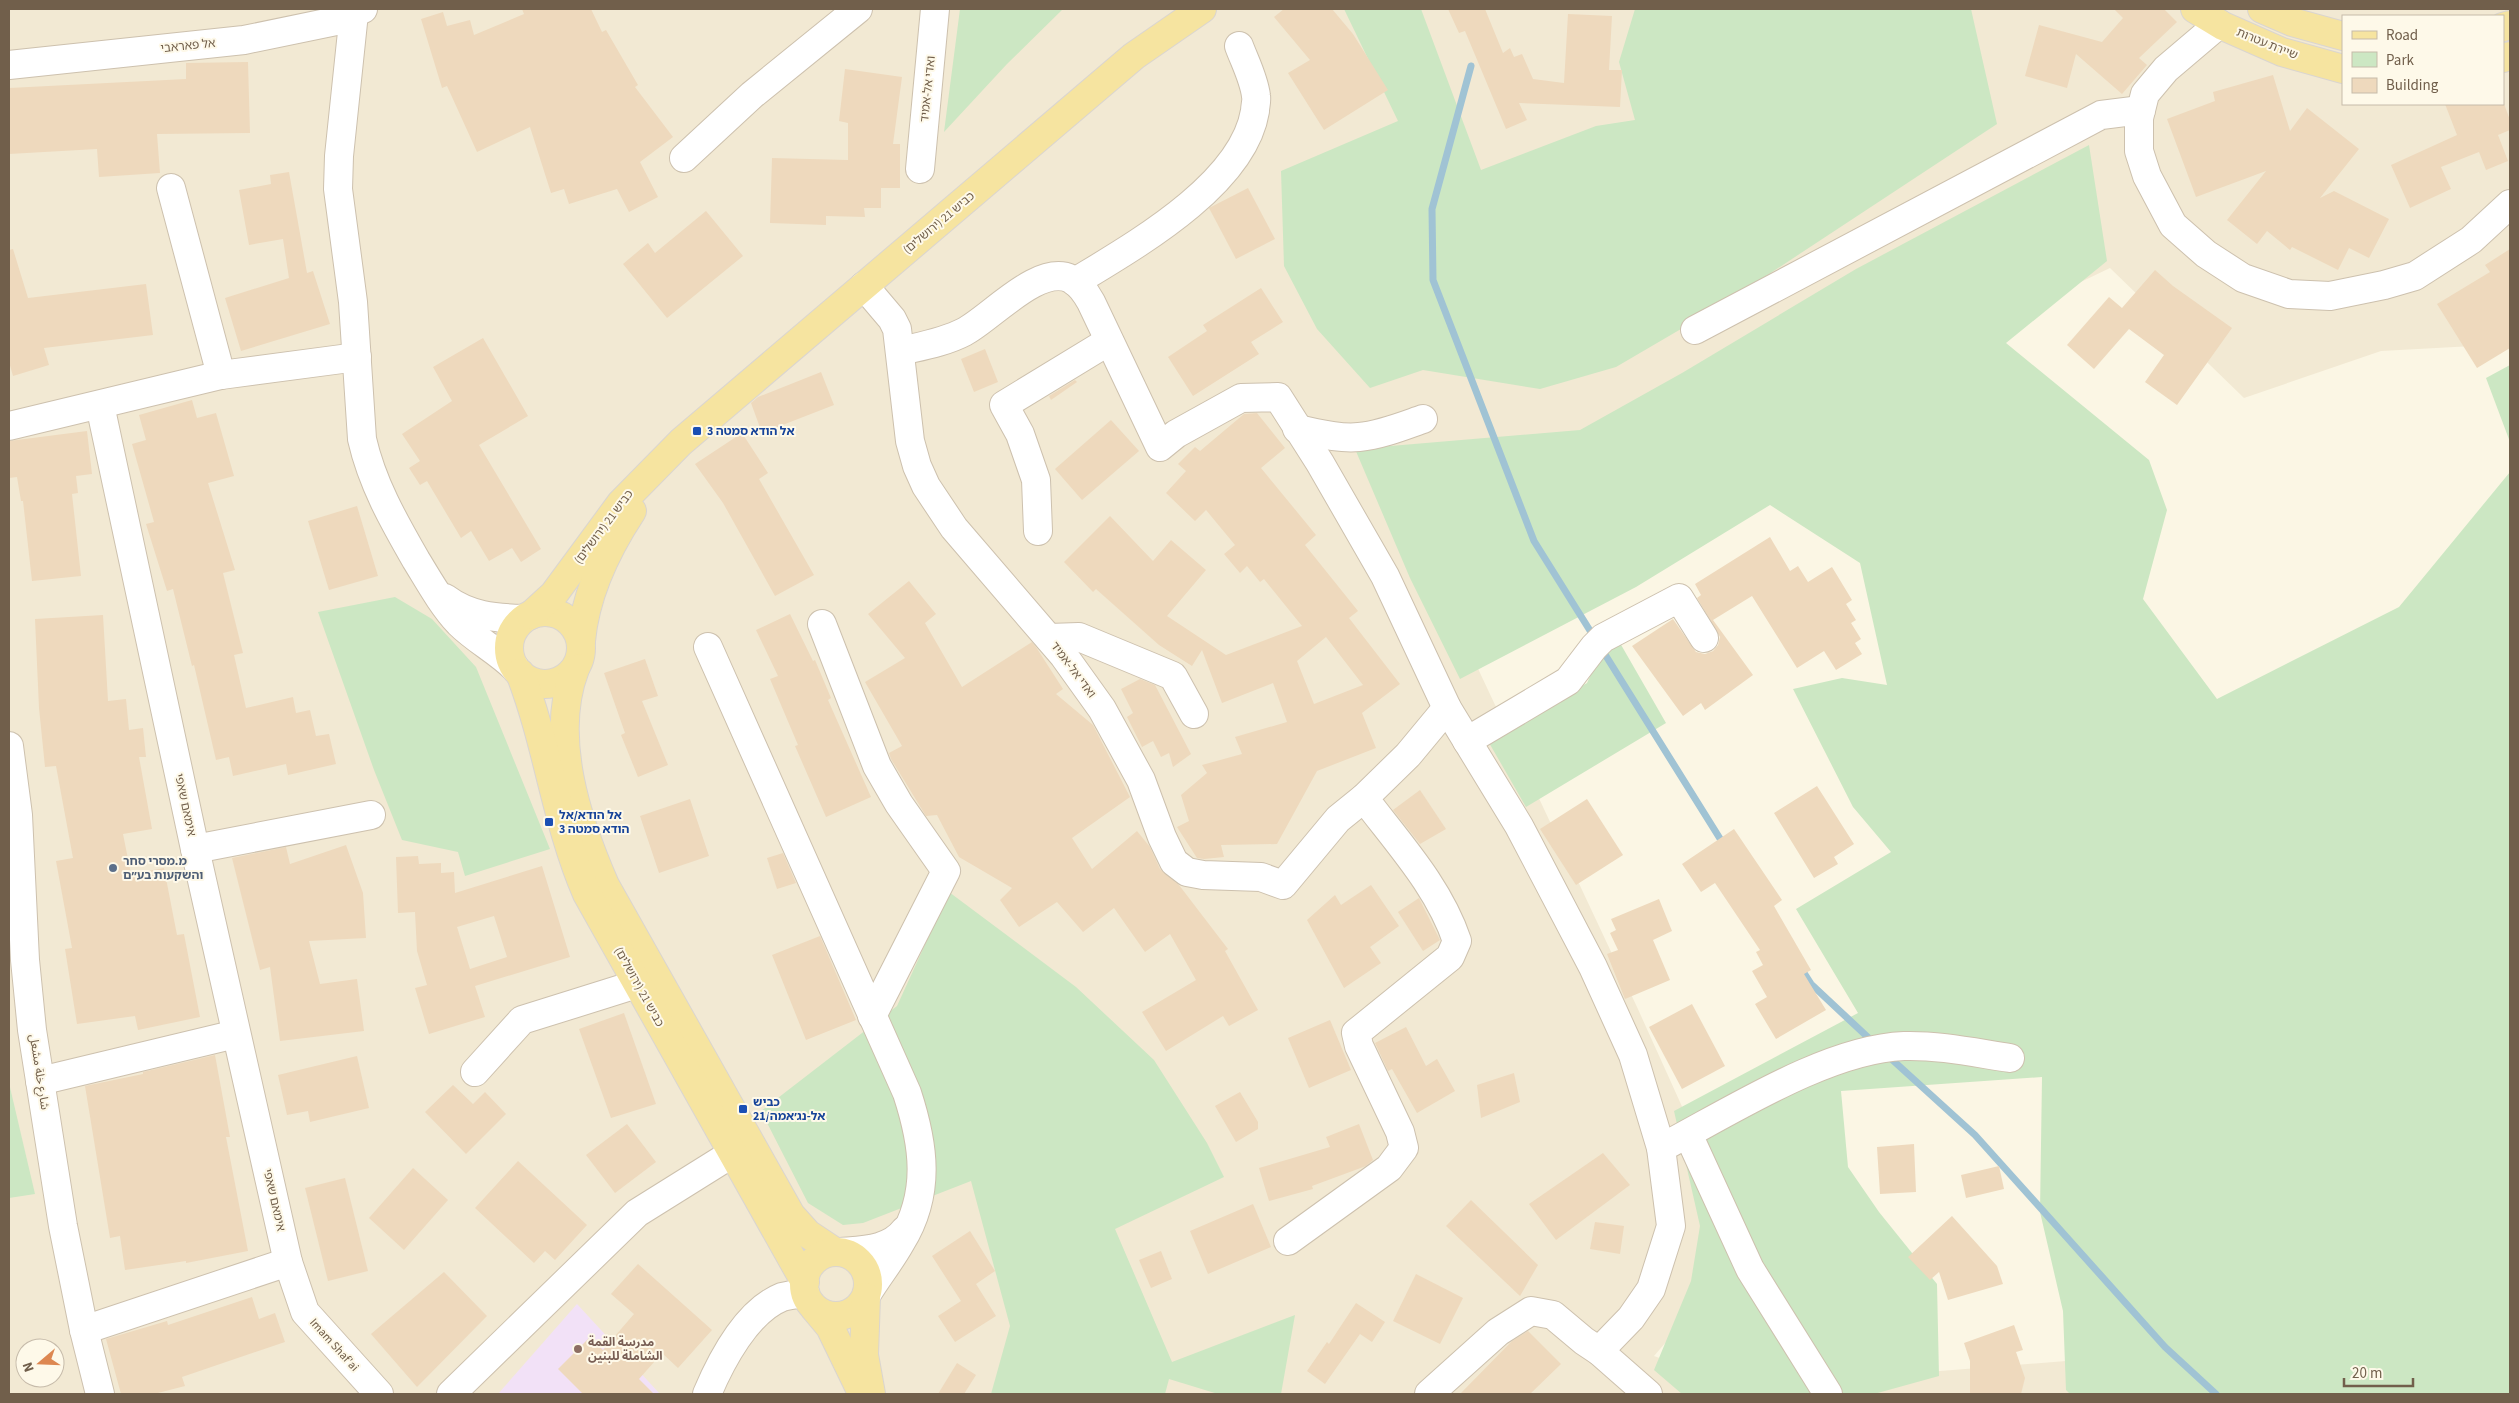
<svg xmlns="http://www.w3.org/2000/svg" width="2519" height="1403" viewBox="0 0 2519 1403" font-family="'Source Sans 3','Noto Sans Arabic','Noto Sans Hebrew',sans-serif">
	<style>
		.residential { fill: #f2e9d3; fill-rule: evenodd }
		.education { fill: #f2e1f7 }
		.green { fill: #cce7c3 }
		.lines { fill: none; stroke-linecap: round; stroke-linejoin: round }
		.stream { stroke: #a0c3d4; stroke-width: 7 }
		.building { fill: #eed9bd; fill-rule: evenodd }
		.minor-casing { stroke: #cdc1ae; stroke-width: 30 }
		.major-casing { stroke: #dad5d0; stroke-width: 30 }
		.minor { stroke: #fff; stroke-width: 28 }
		.major { stroke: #f6e4a0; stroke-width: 28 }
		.transit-dot { fill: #1a4fb4; stroke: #fef9e9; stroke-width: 2 }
		.service-dot { fill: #5c6f8a; stroke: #fef9e9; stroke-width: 2 }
		.education-dot { fill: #8d6e63; stroke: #fef9e9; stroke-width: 2 }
		.labels { text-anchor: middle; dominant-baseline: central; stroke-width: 4; stroke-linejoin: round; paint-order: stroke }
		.street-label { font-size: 12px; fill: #715f4b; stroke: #fef9e9 }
		.transit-label { font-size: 12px; font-weight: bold; fill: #164399; stroke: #fef9e9; text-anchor: start }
		.service-label { font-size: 12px; font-weight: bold; fill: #4e5e75; stroke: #fef9e9; text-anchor: start }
		.education-label { font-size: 12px; font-weight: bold; fill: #785e54; stroke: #fef9e9; text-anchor: start }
	</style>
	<rect width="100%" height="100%" fill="#fbf6e4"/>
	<path class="residential" d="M9,9H2510V344L2381,351L2244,398L2110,268L1668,479L1473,658L1637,1007L1727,1206L1717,1283L1654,1356L1739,1387L2066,1361L2115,1394H9ZM2343,16H2503V104H2343ZM25,1348H55V1378H25Z"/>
	<path class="education" d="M577,1304L660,1394H498Z"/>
	<g class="green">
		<path d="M960,9H1063L1007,64L944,132Z"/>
		<path d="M1344,9H1421L1481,170L1596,126L1635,120L1619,62L1635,9H1971L1997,124L1722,305L1616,367L1540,389L1423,370L1370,388L1317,329L1284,266L1281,171L1398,121Z"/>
		<path d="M2089,145L2107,261L2006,343L2149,460L2167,510L2143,599L2217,699L2399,607L2510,472V1394H2070L2066,1390L2063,1311L2040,1212L2042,1077L1841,1091L1848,1167L1879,1212L1937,1284L1939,1376L1874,1394H1682L1654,1370L1691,1281L1700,1226L1674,1111L1858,1013L1796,909L1891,852L1853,807L1793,689L1842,678L1887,685L1860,563L1770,505L1636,587L1460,679L1410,578L1355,449L1580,430L1682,373L1856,269Z"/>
		<path d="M2510,365V442L2486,378Z"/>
		<path d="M395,597L432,619L476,667L550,849L465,876L458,852L402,840L374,770L318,612Z"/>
		<path d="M1620,643L1666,723L1526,807L1488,741L1587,683L1598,659Z"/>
		<path d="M949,892L1076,987L1154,1060L1207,1143L1224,1177L1115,1229L1172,1362L1295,1315L1281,1394H1218L1169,1379L1165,1394H991L1010,1326L971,1181L863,1223L843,1225L808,1203L761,1111L897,1006Z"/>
		<path d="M9,1083L35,1194L9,1198Z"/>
	</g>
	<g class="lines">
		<g class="stream">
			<path d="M1471,66L1432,209L1433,280L1534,541L1594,637"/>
			<path d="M1601,648L1724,845"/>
			<path d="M1800,967L1811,984L1874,1043"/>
			<path d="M1887,1055L1975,1135L2165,1347L2216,1394"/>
		</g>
	</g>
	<g class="building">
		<path d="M522,9H591L602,32L606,30L638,85L635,87L673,137L640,162L658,197L629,212L617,189L569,204L564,189L551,193L530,127L477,152L447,86L442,88L421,19L443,12L447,26L470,20L474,35L524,14Z"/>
		<path d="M1284,9H1332L1353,34L1388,90L1324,130L1288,73L1310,60L1274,17Z"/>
		<path d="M1448,9H1485L1503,53L1510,48L1514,57L1522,54L1533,79L1564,83L1568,14L1612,16L1609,70H1622L1620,107L1519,103L1527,120L1506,129L1465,31L1459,33Z"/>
		<path d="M2114,9H2164L2177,22L2139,58L2147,65L2122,94L2076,54L2067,88L2025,76L2039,25L2102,42L2123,18Z"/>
		<path d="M248,62L250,133L157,134L160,173L99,177L97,149L9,154V88L186,79V63Z"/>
		<path d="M845,69L902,77L893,144H900V188H881V208H864L865,217L826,216V225L770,223L772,158L848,160V123L839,121Z"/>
		<path d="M2273,75L2290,131L2307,108L2359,149L2320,198L2334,191L2389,219L2369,258L2349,248L2338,270L2292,247L2290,250L2267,231L2257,244L2227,220L2266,171L2196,197L2167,119L2215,101L2213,92Z"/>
		<path d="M2445,104H2504L2510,120V130L2498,135L2508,161L2486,170L2479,152L2441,167L2451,189L2410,208L2391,165L2457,135Z"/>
		<path d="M289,172L307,273L313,271L330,324L241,351L225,298L289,278L283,239L249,245L239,190L271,184L270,175Z"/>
		<path d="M1248,188L1275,239L1236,259L1209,208Z"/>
		<path d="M706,211L743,256L667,318L623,264L648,243L655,253Z"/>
		<path d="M13,249L28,298L146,284L153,335L44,348L49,365L13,376L9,362V250Z"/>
		<path d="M2510,249V348L2477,368L2437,304L2490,272L2485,265Z"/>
		<path d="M2155,270L2173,286L2232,328L2177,405L2145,382L2164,355L2129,329L2094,369L2067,345L2109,297L2122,308Z"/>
		<path d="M1261,288L1283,322L1251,342L1259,354L1193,396L1168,357L1207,331L1203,325Z"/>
		<path d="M483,338L528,416L479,445L541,549L521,562L512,548L489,561L471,531L461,538L427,481L420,485L409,468L420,461L402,434L452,401L433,367Z"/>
		<path d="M985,349L998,382L974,392L961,359Z"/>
		<path d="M821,372L834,405L762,433L751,403L758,397Z"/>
		<path d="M1075,380L1077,382L1051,400L1049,396Z"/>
		<path d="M192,400L197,418L216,413L234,476L208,483L235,570L223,573L243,653L234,655L246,708L293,697L296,713L310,710L316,736L329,734L336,764L288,775L286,764L233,776L229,757L216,760L194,665L192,666L173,589L167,591L146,524L154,522L132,444L146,440L139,415Z"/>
		<path d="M1257,413L1285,448L1261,468L1316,535L1305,545L1358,611L1349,618L1400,684L1362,713L1376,748L1317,771L1277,844L1221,845L1224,857L1204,859L1197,858L1177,827L1189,821L1181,795L1207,773L1202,765L1242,754L1235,737L1287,722L1273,683L1222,703L1202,650L1192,666L1159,645L1096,589L1093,592L1064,562L1110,516L1153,561L1171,540L1206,570L1167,616L1226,655L1302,626L1264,579L1260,582L1247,566L1240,573L1224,554L1235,545L1206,510L1195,521L1166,493L1186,471L1178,464L1195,447L1200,451L1244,414ZM1326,637L1363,685L1314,704L1297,661Z"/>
		<path d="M1111,420L1139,451L1082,500L1055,469Z"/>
		<path d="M87,431L92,474L76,476L78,493L72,494L81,576L32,581L23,501H21L17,477L9,478V441Z"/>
		<path d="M742,433L768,473L759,479L814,575L775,596L723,503L695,464Z"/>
		<path d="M357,506L378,576L329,590L308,521Z"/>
		<path d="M1770,537L1790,571L1798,566L1808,582L1832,567L1852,600L1846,604L1856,620L1851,623L1861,639L1855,643L1862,654L1836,670L1824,651L1797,668L1752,596L1713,620L1753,675L1705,710L1701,703L1683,716L1632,646L1673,619L1696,652L1705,654L1713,651L1718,645L1720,637L1697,598L1701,595L1695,584Z"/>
		<path d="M909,581L936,614L925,623L962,687L1032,642L1036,647L1063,689L1056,694L1093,725L1130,797L1072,838L1092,869L1137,831L1150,847L1160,869L1179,885L1228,949L1225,951L1258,1010L1229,1026L1223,1016L1166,1051L1142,1012L1196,980L1170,934L1145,952L1114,908L1083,932L1057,902L1019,927L1000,900L1012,888L959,857L937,815L926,816L891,759L889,753L902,746L865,682L905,658L868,614Z"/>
		<path d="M790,614L813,661L815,660L831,698L828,700L871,797L826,817L795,746L798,745L770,679L778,676L756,630Z"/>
		<path d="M103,615L108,701L126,699L129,730L143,728L146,757H139L152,829L123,834L131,874L164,868L177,935L184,934L200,1017L138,1030L135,1016L77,1024L65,949L72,948L56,861L73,858L56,766L45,767L39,708L35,619Z"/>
		<path d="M645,659L658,696L642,701L668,765L638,777L621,735L625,733L604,673Z"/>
		<path d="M1140,679L1155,685L1191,754L1173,767L1169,753L1161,757L1153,741L1142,747L1127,717L1133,713L1121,689Z"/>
		<path d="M1817,786L1854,844L1834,857L1838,864L1814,878L1774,813Z"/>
		<path d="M1420,790L1446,829L1420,844L1393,810Z"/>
		<path d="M690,799L709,856L659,873L640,816Z"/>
		<path d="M1587,799L1623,855L1576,885L1540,829Z"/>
		<path d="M1734,829L1782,900L1774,906L1811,970L1804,974L1826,1010L1776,1039L1755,1004L1767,997L1752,971L1763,965L1756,952L1760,950L1715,883L1701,892L1682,864Z"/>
		<path d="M346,845L363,893L366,938L309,941L320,984L357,979L364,1031L280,1041L270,967L260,970L232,858L286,847L290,864Z"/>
		<path d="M783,853L796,883L777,889L767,858Z"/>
		<path d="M418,856L419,864L441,863V873L454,872L455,893L542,866L570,957L475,986L485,1017L429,1034L415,988L427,985L417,951L415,912L398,913L396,857ZM494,916L507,957L470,969L457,927Z"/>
		<path d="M1371,885L1399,926L1370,947L1381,963L1344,988L1307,920L1335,895L1341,905Z"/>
		<path d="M1419,898L1440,940L1423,951L1398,912Z"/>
		<path d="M1659,899L1672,931L1653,940L1670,980L1625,999L1607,954L1618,950L1610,933L1616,930L1611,919Z"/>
		<path d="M820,936L856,1020L806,1040L772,955Z"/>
		<path d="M1692,1004L1725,1066L1682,1089L1649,1027Z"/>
		<path d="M624,1013L656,1104L611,1118L579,1029Z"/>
		<path d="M1330,1020L1351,1070L1309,1088L1288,1038Z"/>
		<path d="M1406,1027L1426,1066L1437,1059L1455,1091L1417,1113L1392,1069L1388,1071L1375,1043Z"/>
		<path d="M215,1055L230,1137H226L248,1251L186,1263V1261L125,1270L120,1236L110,1238L85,1086L143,1074V1072Z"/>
		<path d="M357,1056L369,1108L310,1122L308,1111L287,1115L278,1075Z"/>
		<path d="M1514,1073L1520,1102L1481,1118L1477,1085Z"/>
		<path d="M453,1085L473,1104L485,1092L506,1114L466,1154L425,1112Z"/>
		<path d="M1240,1092L1258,1122V1129L1236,1142L1215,1106Z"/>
		<path d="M627,1124L656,1162L615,1193L586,1155Z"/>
		<path d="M1359,1124L1373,1160L1366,1166L1312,1186L1313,1189L1269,1201L1259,1168L1330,1147L1326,1137Z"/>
		<path d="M1914,1144L1916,1192L1880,1194L1877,1147Z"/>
		<path d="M1603,1153L1630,1185L1556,1240L1529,1204Z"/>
		<path d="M518,1161L587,1225L555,1260L545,1251L534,1263L475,1208Z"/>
		<path d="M1999,1166L2004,1189L1966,1198L1961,1175Z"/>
		<path d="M413,1168L448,1200L404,1250L369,1218Z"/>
		<path d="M345,1178L368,1271L328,1281L305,1188Z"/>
		<path d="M1471,1200L1538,1265L1520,1296L1446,1226Z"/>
		<path d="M1253,1204L1271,1247L1208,1274L1190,1231Z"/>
		<path d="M1952,1216L1997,1266L2003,1284L1948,1300L1939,1272L1930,1280L1908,1257Z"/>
		<path d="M1595,1222L1624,1226L1620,1254L1590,1249Z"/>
		<path d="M970,1231L995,1271L976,1284L996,1316L955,1342L938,1316L961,1301L932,1256Z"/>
		<path d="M1161,1251L1172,1279L1151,1288L1139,1260Z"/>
		<path d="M638,1264L712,1330L678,1368L662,1353L639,1379L654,1394H583L558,1369L590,1337L603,1350L634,1314L611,1294Z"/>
		<path d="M444,1272L487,1316L417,1387L371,1334Z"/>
		<path d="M1416,1274L1463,1298L1440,1344L1393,1321Z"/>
		<path d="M252,1297L259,1319L275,1313L285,1342L182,1377L185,1386L154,1394H121L106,1339L167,1321L168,1325Z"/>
		<path d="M1356,1303L1385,1322L1372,1342L1360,1334L1325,1384L1307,1371L1327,1342L1329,1344Z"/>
		<path d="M2014,1325L2023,1350L2016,1352L2025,1378L2021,1394H1970V1361L1964,1343Z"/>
		<path d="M1528,1331L1561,1364L1530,1394H1460L1512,1341Z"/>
		<path d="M957,1363L976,1375L964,1394H938Z"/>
	</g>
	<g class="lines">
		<g class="minor-casing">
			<g id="minor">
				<path d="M354,13L339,156L338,189L353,302L362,439C372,483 393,520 416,560C429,581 442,605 459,623C476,640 498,651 515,668"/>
				<path d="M2219,24L2166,69L2145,94L2139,118V151L2147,176L2173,225L2206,254L2243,278L2289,294L2330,296L2384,285L2415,276L2471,240L2510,204"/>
				<path d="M9,65L244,40L336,21L363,9"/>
				<path d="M684,158L752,95L858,9"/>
				<path d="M920,169L935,9"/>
				<path d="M171,188L221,375"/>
				<path d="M1075,282C1134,246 1243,185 1255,111C1255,106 1257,101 1256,96C1254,79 1245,62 1239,46"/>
				<path d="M864,286L892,319L897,329L910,441L917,466L926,486L954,528L1064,656L1102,709L1141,780L1162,837L1174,862L1187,872L1203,875L1261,877L1283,885L1338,819L1364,798"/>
				<path d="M1695,330L2101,115L2141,110"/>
				<path d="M901,351C922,346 945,342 964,332C991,318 1039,263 1071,279C1080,284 1086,293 1091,302L1160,447L1176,434L1241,398L1278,397L1320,463L1385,576L1447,708L1519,826L1593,967L1633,1055L1661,1148L1671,1226L1651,1289L1631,1318L1599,1351"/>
				<path d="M100,405L195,849L288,1262L305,1312L379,1394"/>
				<path d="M9,426L221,375L357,357"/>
				<path d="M1297,429C1317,433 1339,439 1359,437C1381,435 1403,426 1423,419"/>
				<path d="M1038,531L1036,480L1020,434L1004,405L1109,341"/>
				<path d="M445,598C469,616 494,618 523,619"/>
				<path d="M822,624L877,766L899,804L946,871L872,1016"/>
				<path d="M1049,638L1079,637L1173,676L1194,714"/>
				<path d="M708,647L907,1093C924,1145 931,1193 901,1242C891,1260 878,1276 867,1294"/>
				<path d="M1467,741L1568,681L1594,647L1603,638L1679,598L1704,638"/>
				<path d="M9,746L18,815L25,960L32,1030L63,1226L84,1330L100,1394"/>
				<path d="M195,849L371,815"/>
				<path d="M475,1072L522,1020L637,984"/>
				<path d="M40,1081L236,1034"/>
				<path d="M1688,1134L1750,1269L1828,1394"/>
				<path d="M1661,1148C1730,1112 1827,1049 1904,1046C1939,1045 1976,1053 2010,1058"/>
				<path d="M1288,1241L1389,1168L1404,1148L1400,1132L1359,1046L1356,1033L1450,957L1457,941C1439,887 1398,843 1364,798L1408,755L1447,708"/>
				<path d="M841,1252C864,1250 890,1250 905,1230"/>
				<path d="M84,1330L288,1262"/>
				<path d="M451,1394L637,1213L733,1153"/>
				<path d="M707,1394C721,1361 747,1311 782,1297C789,1295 798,1294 805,1293"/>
				<path d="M1429,1394L1498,1332L1531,1311L1553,1315L1584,1341L1599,1351L1648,1394"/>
			</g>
		</g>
		<g class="major-casing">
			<g id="major">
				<path d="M2195,9L2223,26L2282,52L2343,69"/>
				<path d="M2262,9L2292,22L2343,36"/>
				<path d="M2503,27L2510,25"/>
				<path d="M2503,58L2510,56"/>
				<circle cx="545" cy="648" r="36"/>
				<path d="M531,615L554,594L621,503L681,442L1134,56L1202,9"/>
				<path d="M581,641C585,595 607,549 632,511"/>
				<path d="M575,669C549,737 577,821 605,885L791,1215L808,1234L835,1252"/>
				<path d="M520,673C548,745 556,823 587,894L805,1282"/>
				<circle cx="836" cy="1284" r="32"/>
				<path d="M866,1297L864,1355L871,1394"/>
				<path d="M815,1309L830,1327L862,1393"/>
			</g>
		</g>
		<use href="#minor" class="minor"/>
		<use href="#major" class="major"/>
	</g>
	<g class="transit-dot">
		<rect x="692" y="426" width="10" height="10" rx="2.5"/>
		<rect x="544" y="817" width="10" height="10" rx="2.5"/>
		<rect x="738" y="1104" width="10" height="10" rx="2.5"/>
	</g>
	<circle class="service-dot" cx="113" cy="868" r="5"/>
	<circle class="education-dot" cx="578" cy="1349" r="5"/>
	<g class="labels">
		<g class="street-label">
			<text transform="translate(2267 44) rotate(22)">שיירת עטרות</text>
			<text transform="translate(188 46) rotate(-6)">אל פאראבי</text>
			<text transform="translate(928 89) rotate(-84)">ואדי אל-אמיד</text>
			<text transform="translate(939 223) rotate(-40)">כביש 21 (ירושלים)</text>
			<text transform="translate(604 527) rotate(-53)">כביש 21 (ירושלים)</text>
			<text transform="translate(1073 670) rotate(53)">ואדי אל-אמיד</text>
			<text transform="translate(185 805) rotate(78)">אימאם שאפי</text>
			<text transform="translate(639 987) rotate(61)">כביש 21 (ירושלים)</text>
			<text transform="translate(39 1072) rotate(81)">شارع خلة مشعل</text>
			<text transform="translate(274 1200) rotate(77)">אימאם שאפי</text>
			<text transform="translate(334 1345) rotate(48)">Imam Shaf'ai</text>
		</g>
		<g class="transit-label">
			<text x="707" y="431">אל הודא סמטה 3</text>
			<text x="559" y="815">אל הודא/אל<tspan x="559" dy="14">הודא סמטה 3</tspan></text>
			<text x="753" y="1102">כביש<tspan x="753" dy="14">21/אל-נג׳אמה</tspan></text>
		</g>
		<g class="service-label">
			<text x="123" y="861">מ.מסרי סחר<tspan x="123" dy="14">והשקעות בע״ם</tspan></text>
		</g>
		<g class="education-label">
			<text x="588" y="1342">مدرسة القمة<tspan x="588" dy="14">الشاملة للبنين</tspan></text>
		</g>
	</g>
	<rect width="2519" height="1403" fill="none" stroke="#715f4b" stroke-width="20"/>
	<rect x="2342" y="15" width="162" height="90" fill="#fef9e9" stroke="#c6bbaa"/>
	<rect x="2352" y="31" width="25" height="8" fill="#f6e4a0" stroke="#c6bbaa"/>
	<text x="2386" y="40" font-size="15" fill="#715f4b">Road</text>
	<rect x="2352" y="52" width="25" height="15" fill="#cce7c3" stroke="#c6bbaa"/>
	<text x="2386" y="65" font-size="15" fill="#715f4b">Park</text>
	<rect x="2352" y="78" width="25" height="15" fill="#eed9bd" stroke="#c6bbaa"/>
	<text x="2386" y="90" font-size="15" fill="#715f4b">Building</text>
	<g transform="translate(40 1363) rotate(251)"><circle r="24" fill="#fef9e9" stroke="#c6bbaa"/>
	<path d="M0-4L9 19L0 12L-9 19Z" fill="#dd8750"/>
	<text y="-8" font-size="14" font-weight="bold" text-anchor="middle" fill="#715f4b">N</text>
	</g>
	<path d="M2344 1378v8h69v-8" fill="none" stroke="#715f4b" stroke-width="2.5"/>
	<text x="2352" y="1378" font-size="15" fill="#715f4b" stroke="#fef9e9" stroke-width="4" paint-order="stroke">20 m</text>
</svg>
